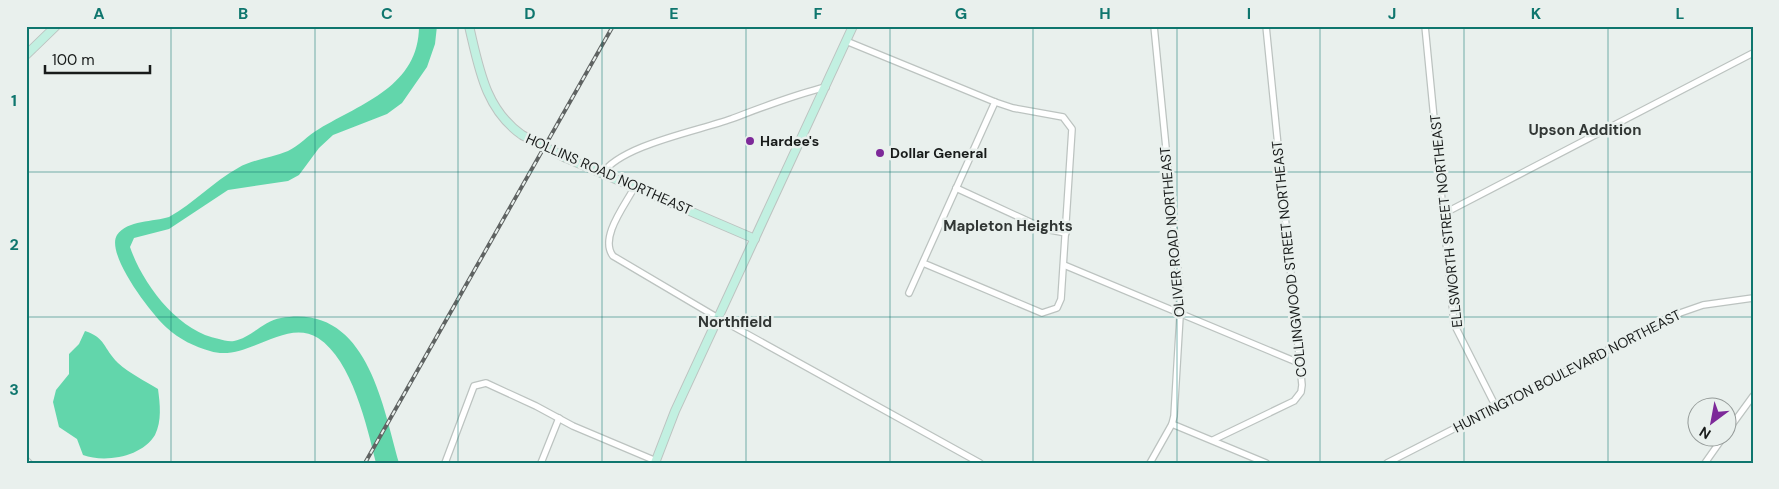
<svg xmlns="http://www.w3.org/2000/svg" width="1779" height="489" viewBox="0 0 1779 489" font-family="'DM Sans',sans-serif">
	<style>
		.water { fill: #62d6ab }
		.lines { fill: none; stroke-linecap: round; stroke-linejoin: round }
		.street-casing { stroke: #bcc3c0; stroke-width: 8 }
		.secondary-casing { stroke: #bcc3c0; stroke-width: 10 }
		.street { stroke: #fff; stroke-width: 5.5 }
		.secondary { stroke: #c2f0e1; stroke-width: 8 }
		.rail-casing { stroke: #5f6362; stroke-width: 4 }
		.rail { stroke: #e9f0ed; stroke-width: 2; stroke-dasharray: 5.5; stroke-linecap: butt }
		.secondary-bridge-casing { stroke: #bcc3c0; stroke-width: 10; stroke-linecap: butt }
		.secondary-bridge { stroke: #c2f0e1; stroke-width: 8 }
		.grid { fill: none; stroke: #0f766e; stroke-width: 1; stroke-opacity: 0.55 }
		.poi-dot { fill: #7d2999; stroke: #e9f0ed; stroke-width: 2 }
		.labels { text-anchor: middle; dominant-baseline: central; stroke-width: 5; stroke-linejoin: round; paint-order: stroke }
		.poi-label { font-size: 14px; font-weight: bold; fill: #181b1a; stroke: #e9f0ed; text-anchor: start }
		.street-label { font-size: 14px; fill: #181b1a; stroke: #e9f0ed }
		.neighbourhood-label { font-size: 15px; font-weight: bold; fill: #323735; stroke: #e9f0ed }
		.neatline { fill: none; stroke: #0f766e; stroke-width: 2 }
		.grid-label { font-size: 16px; text-anchor: middle; font-weight: bold; fill: #0f766e }
	</style>
	<rect width="100%" height="100%" fill="#e9f0ed"/>
	<g class="water">
		<path d="M419,26H437L435,44L427,67L402,103L387,114L333,135L319,148L299,175L288,181L228,190L169,229L134,238L130,247C143,285 179,332 219,339C223,340 229,342 234,341C251,338 263,321 281,318C366,303 382,402 399,463H376C367,426 352,360 318,338C285,317 247,363 210,351C195,347 179,339 167,328C152,315 105,254 117,235C127,220 154,222 169,217C194,203 213,182 238,168C253,159 272,158 288,151C299,146 308,135 319,129C362,103 419,86 419,26Z"/>
		<path d="M85,331C106,338 103,348 118,363C129,373 145,381 158,389C160,404 162,421 155,435C142,457 105,463 83,455L77,439L59,427L53,402L56,390L69,374V354L79,344Z"/>
	</g>
	<g class="lines">
		<g class="street-casing">
			<g id="street">
				<path d="M1425,26L1454,324L1496,407"/>
				<path d="M846,41L995,102L1013,108L1063,117L1072,129L1061,299L1057,308L1042,313L923,263"/>
				<path d="M602,174C621,145 698,131 731,119C763,107 793,95 826,87"/>
				<path d="M634,188C625,205 599,238 613,256L718,318L980,463"/>
				<path d="M956,188L1045,229L1066,233"/>
				<path d="M1443,214L1753,53"/>
				<path d="M1064,265L1299,363"/>
				<path d="M909,293L995,102"/>
				<path d="M1172,424L1266,463"/>
				<path d="M1726,433L1753,396"/>
				<path d="M1213,440L1294,401L1301,392L1302,385L1266,26"/>
				<path d="M26,460L29,463"/>
				<path d="M445,463L474,386L486,383L536,406L573,426L656,461"/>
				<path d="M541,463L559,418"/>
				<path d="M1150,463L1172,424L1174,416L1180,316L1179,280L1154,26"/>
				<path d="M1387,463L1680,313L1703,305L1753,298"/>
				<path d="M1705,463L1724,436"/>
			</g>
		</g>
		<g class="secondary-casing">
			<g id="secondary">
				<path d="M469,26C479,68 485,109 522,135"/>
				<path d="M26,55L56,26"/>
				<path d="M566,158L755,239"/>
				<path d="M655,463L675,411L853,26"/>
			</g>
		</g>
		<use href="#street" class="street"/>
		<use href="#secondary" class="secondary"/>
		<g class="rail-casing">
			<path id="rail" d="M365,463L613,26"/>
		</g>
		<use href="#rail" class="rail"/>
		<g class="secondary-bridge-casing">
			<path id="secondary-bridge" d="M522,135L566,158"/>
		</g>
		<use href="#secondary-bridge" class="secondary-bridge"/>
	</g>
	<path class="grid" d="M171,26V463M315,26V463M458,26V463M602,26V463M746,26V463M890,26V463M1033,26V463M1177,26V463M1320,26V463M1464,26V463M1608,26V463M26,172H1753M26,317H1753"/>
	<g class="poi-dot">
		<circle cx="750" cy="141" r="5"/>
		<circle cx="880" cy="153" r="5"/>
	</g>
	<g class="labels">
		<g class="poi-label">
			<text x="760" y="141">Hardee's</text>
			<text x="890" y="153">Dollar General</text>
		</g>
		<g class="street-label">
			<text transform="translate(609 174) rotate(24)">HOLLINS ROAD NORTHEAST</text>
			<text transform="translate(1446 221) rotate(-96)">ELLSWORTH STREET NORTHEAST</text>
			<text transform="translate(1172 232) rotate(-95)">OLIVER ROAD NORTHEAST</text>
			<text transform="translate(1289 259) rotate(-96)">COLLINGWOOD STREET NORTHEAST</text>
			<text transform="translate(1567 371) rotate(-27)">HUNTINGTON BOULEVARD NORTHEAST</text>
		</g>
		<g class="neighbourhood-label">
			<text x="1585" y="130">Upson Addition</text>
			<text x="1008" y="226">Mapleton Heights</text>
			<text x="735" y="322">Northfield</text>
		</g>
	</g>
	<rect width="1779" height="489" fill="none" stroke="#e9f0ed" stroke-width="55"/>
	<g transform="translate(1712 422) rotate(212)"><circle r="24" fill="#e9f0ed" stroke="#959b99"/>
	<path d="M0-4L9 19L0 12L-9 19Z" fill="#7d2999"/>
	<text y="-8" font-size="14" font-weight="bold" text-anchor="middle" fill="#181b1a">N</text>
	</g>
	<path d="M45 65v8h105v-8" fill="none" stroke="#181b1a" stroke-width="2.5"/>
	<text x="52" y="65" font-size="15" fill="#181b1a" stroke="#e9f0ed" stroke-width="4" paint-order="stroke">100 m</text>
	<rect x="28" y="28" width="1724" height="434" class="neatline"/>
	<g class="grid-label">
		<text x="99" y="19">A</text>
		<text x="243" y="19">B</text>
		<text x="387" y="19">C</text>
		<text x="530" y="19">D</text>
		<text x="674" y="19">E</text>
		<text x="818" y="19">F</text>
		<text x="961" y="19">G</text>
		<text x="1105" y="19">H</text>
		<text x="1249" y="19">I</text>
		<text x="1392" y="19">J</text>
		<text x="1536" y="19">K</text>
		<text x="1680" y="19">L</text>
		<text x="14" y="106">1</text>
		<text x="14" y="250">2</text>
		<text x="14" y="395">3</text>
	</g>
</svg>
